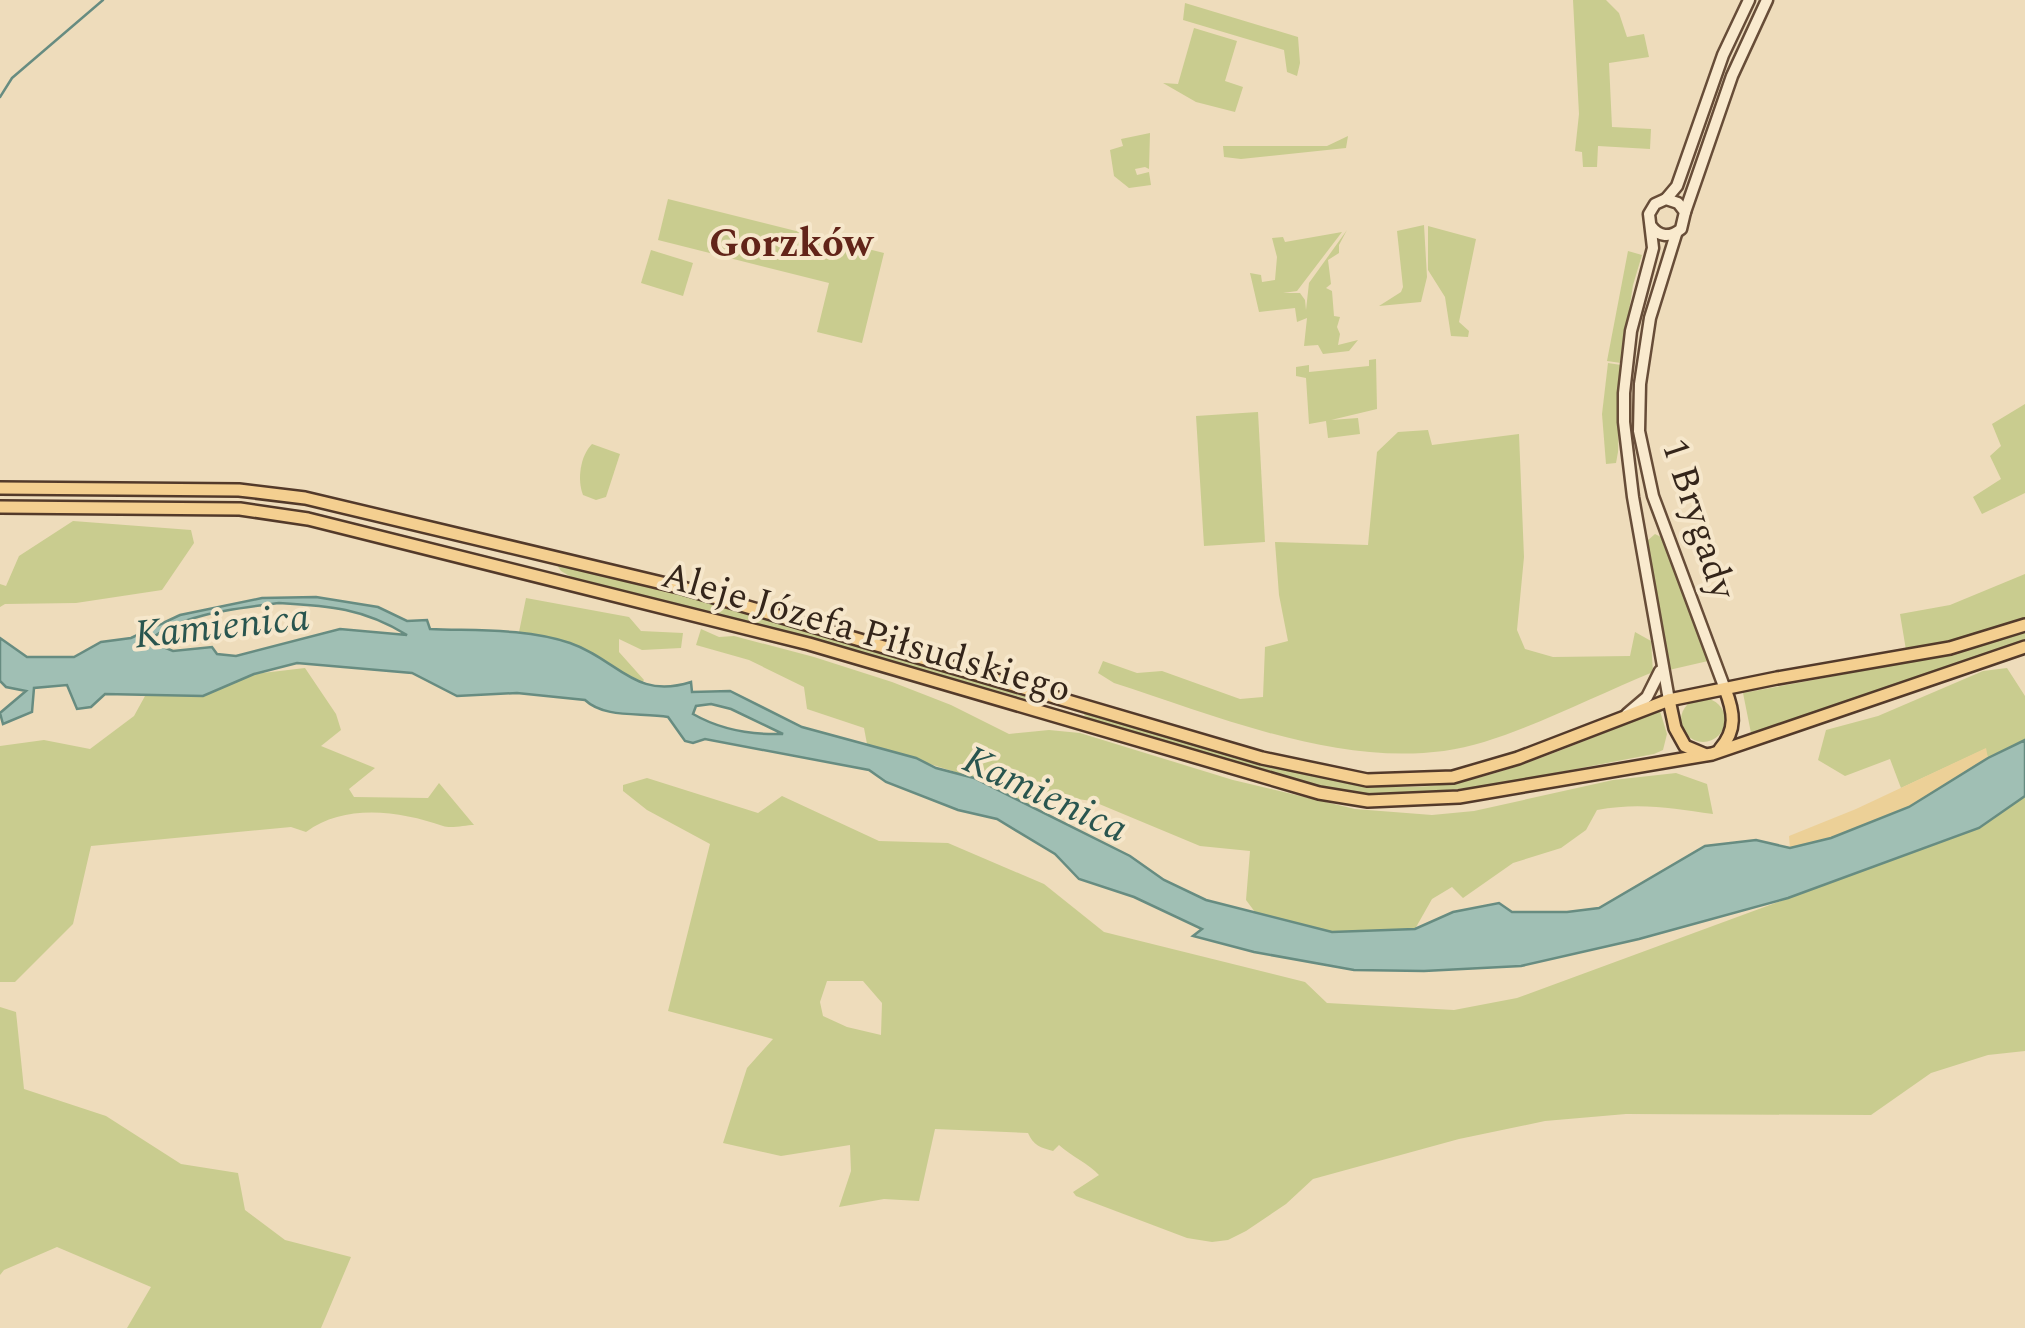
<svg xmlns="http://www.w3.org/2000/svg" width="2025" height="1328" viewBox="0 0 2025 1328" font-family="Spectral,serif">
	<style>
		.green { fill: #c9cc8f; fill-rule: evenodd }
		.sand { fill: #ecd097 }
		.water { fill: #a0bfb4; stroke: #678c81; stroke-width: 2.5; fill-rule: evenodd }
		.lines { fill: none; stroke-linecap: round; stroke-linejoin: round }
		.stream { stroke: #678c81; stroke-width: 2.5 }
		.secondary-casing { stroke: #674d38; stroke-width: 15 }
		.primary-casing { stroke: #533a2a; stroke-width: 16 }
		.secondary { stroke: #f9eace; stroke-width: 10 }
		.primary { stroke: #f4cf90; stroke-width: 11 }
		.labels { text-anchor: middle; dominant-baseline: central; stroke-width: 8; stroke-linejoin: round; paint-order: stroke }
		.street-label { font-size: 38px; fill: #34251a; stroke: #f6e7cb }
		.neighbourhood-label { font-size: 40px; font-weight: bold; fill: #622419; stroke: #f6e7cb }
		.water-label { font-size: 40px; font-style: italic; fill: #29554f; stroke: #f6e7cb }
	</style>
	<rect width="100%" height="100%" fill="#eedcbb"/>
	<g class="green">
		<path d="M1573,0H1606L1619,13L1627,37L1644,34L1649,57L1609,63L1612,127L1651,129L1650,149L1598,146L1597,167H1583L1582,152L1575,151L1579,114Z"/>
		<path d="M1185,3L1298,37L1300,63L1297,76L1287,72L1284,50L1183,20Z"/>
		<path d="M1194,28L1237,41L1225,81L1243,87L1235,112L1196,102L1163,83L1178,84Z"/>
		<path d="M1150,133L1149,169L1145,167L1135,169L1137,175L1149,172L1151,185L1129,188L1114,176L1110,150L1123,146L1121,139Z"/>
		<path d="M1348,136L1346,148L1241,159L1224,157L1223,146H1327Z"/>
		<path d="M668,199L884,253L862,343L817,332L829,283L658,240Z"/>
		<path d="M1424,225L1427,277L1421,302L1379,306L1401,292L1403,287L1397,231Z"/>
		<path d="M1428,226L1476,239L1459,322L1469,331L1468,337L1451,336L1445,297L1428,270Z"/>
		<path d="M1347,230L1339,245V253L1328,260L1331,284L1326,288L1332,291L1334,316L1340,317L1337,327L1340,334L1338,345L1358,340L1349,351L1323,354L1318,345L1304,346L1307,318L1297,322L1295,308L1259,312L1250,273L1261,275L1262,282L1275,280L1277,257L1272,238L1283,237L1285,242L1342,232L1297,291L1283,293H1300L1305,300L1306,310L1309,283Z"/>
		<path d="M651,250L693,263L683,296L641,283Z"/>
		<path d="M1628,251L1642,255L1633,285L1621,363L1607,361Z"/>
		<path d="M1376,359L1377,409L1331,420L1358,418L1360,434L1328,438L1326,421L1309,424L1306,378L1296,376V367L1309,365V372L1369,366V360Z"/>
		<path d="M1608,363L1621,365L1618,452L1616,463L1606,464L1602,414Z"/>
		<path d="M2025,404V493L1982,514L1973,497L2001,479L1990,456L2001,446L1992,424Z"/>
		<path d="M1258,412L1265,542L1204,546L1196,416Z"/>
		<path d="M1428,430L1432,445L1519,434L1524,557L1517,630L1525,649L1553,657L1630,656L1635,632L1651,641L1653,672C1597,695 1541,724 1484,742C1365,779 1227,719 1114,683L1098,673L1103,661L1137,673L1162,671L1240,699L1263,697L1265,647L1288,641L1279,595L1275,542L1368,545L1377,452L1398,432Z"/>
		<path d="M592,444L620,454L606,497L596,500L583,495C577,480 580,456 592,444Z"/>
		<path d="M73,521L191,530L194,543L162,590L76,603L5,604L0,607V584L6,586L19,556Z"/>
		<path d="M1655,534L1663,538L1708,661L1669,670L1647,541Z"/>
		<path d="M555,562L696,596L1043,698L1041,703L752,622L573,578L561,571Z"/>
		<path d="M2025,574V623L1907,656L1900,614L1950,605Z"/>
		<path d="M526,598L629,617L641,631L683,633L681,648L642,650L619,639V652L644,680L640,685L608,662L519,632Z"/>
		<path d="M701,629L719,637L734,636L814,657L892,682L951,705L1009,734L1049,730L1080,733L1233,780L1355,809L1432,815L1474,811L1613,780L1676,773L1707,784L1713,814C1673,808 1638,802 1597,810L1586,830L1561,848L1513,863L1463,898L1452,887L1432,899L1415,929L1332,932L1255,912L1246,900L1250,851L1200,846L1092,801L1048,795L1026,806L974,778L867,744L864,728L807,709L804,687L749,660L696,645Z"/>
		<path d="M2025,630V640L1751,733L1743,693L1953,654Z"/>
		<path d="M305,668L336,714L341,730L321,746L375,768L349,789L354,797L428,798L439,783L474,825C465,825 451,829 443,826C400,811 345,803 306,832L291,827L91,846L73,924L15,982H0V746L44,740L90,749L134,716L145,696H203L254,674Z"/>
		<path d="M2007,668L2025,696V740L1988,758L1985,749L1901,788L1890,759L1845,776L1818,760L1826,730L1878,716L1983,671Z"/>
		<circle cx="1703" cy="720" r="22"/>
		<path d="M1084,711C1123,723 1163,734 1202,745C1288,771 1374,800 1465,781C1531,766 1596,735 1660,711L1667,734L1663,750L1654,754L1487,786L1406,794H1372L1328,789L1097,723L1084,715Z"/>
		<path d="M647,778L758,813L782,796L879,841L948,843L1044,884L1104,932L1305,982L1327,1003L1454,1010L1517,998L1979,828L2025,796V1051L1988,1055L1931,1073L1871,1115L1626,1114L1545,1121L1459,1139L1313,1179L1286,1204L1246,1231L1228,1240L1212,1242L1187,1238L1076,1196L1073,1192L1099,1175C1089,1164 1071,1156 1059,1145L1053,1151C1041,1148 1033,1145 1028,1133L935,1129L919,1201L884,1199L839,1207L851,1171L850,1145L781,1156L723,1143L747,1068L773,1039L668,1011L710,844L647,810L623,791V785ZM827,981H863L882,1003L881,1035L847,1027L823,1016L820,1002Z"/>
		<path d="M0,1007L16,1012L24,1089L106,1116L181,1164L238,1173L245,1210L285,1240L351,1257L321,1328H127L151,1287L57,1247L4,1270L0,1275Z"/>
	</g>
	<path class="sand" d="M1986,748L1988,758L1909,807L1831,838L1790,848L1789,836L1856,809Z"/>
	<path class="water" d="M316,597L378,607L407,621L427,620L430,629C477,631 525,628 570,643C619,660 634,700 691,682L692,692L730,691L802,727L916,758L936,768L974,778L1130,856L1164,880L1206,900L1332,932L1415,929L1453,912L1499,903L1512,912H1567L1599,908L1705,846L1756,840L1790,848L1831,838L1909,807L1988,758L2025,740V796L1979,828L1788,898L1639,939L1521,966L1424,971L1354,970L1254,952L1193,936L1202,929L1134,897L1079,879L1055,854L997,819L958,810L886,782L869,770L705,739L693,743L685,741L668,717C642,712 605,719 585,700L517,693L457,696L412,673L297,663L254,674L203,696L105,694L91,707L77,709L67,685L34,688L32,712L3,724L0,713L26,691L6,687L0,681V638L27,657H74L101,642L131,638L180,615L262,598ZM279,603C330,606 363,608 407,635L340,629L236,656L217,654L212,647L173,651L148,641C183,613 235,609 279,603ZM711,704L731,709L783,734C752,735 721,730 693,714L696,706Z"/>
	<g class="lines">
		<path class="stream" d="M0,97L12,78L103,0"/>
		<g class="secondary-casing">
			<g id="secondary">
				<path d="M1666,199L1677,186L1723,55L1749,0"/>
				<path d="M1685,212L1732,76L1767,0"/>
				<path d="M1651,226C1659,237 1670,238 1681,229L1685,212L1678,203L1666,199L1655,204L1649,214L1653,248L1631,331L1624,393V422L1633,497L1669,700"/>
				<path d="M1676,234L1650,318L1640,384L1639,431L1653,496L1725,689"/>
				<path d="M1627,714L1647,697L1660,671"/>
			</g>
		</g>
		<g class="primary-casing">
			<g id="primary">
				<path d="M0,488L239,490L305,498L683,588L1262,758L1367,780L1453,777L1518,758L1669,700L1777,678L1950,648L2025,625"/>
				<path d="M0,507L240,509L308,519L809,644L1319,793L1368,801L1459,797L1712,754L2025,647"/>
				<path d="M1669,700L1675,728L1685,746L1704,754"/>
				<path d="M1720,749C1737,730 1734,712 1725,689"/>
			</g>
		</g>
		<use href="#secondary" class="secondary"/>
		<use href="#primary" class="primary"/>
	</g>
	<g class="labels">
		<g class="street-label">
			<text transform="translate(1698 519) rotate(72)">1 Brygady</text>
			<text transform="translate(866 633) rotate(16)">Aleje Józefa Piłsudskiego</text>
		</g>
		<g class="neighbourhood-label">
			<text x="791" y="244">Gorzków</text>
		</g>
		<g class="water-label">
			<text transform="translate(222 627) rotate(-6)">Kamienica</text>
			<text transform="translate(1045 795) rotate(25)">Kamienica</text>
		</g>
	</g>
</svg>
